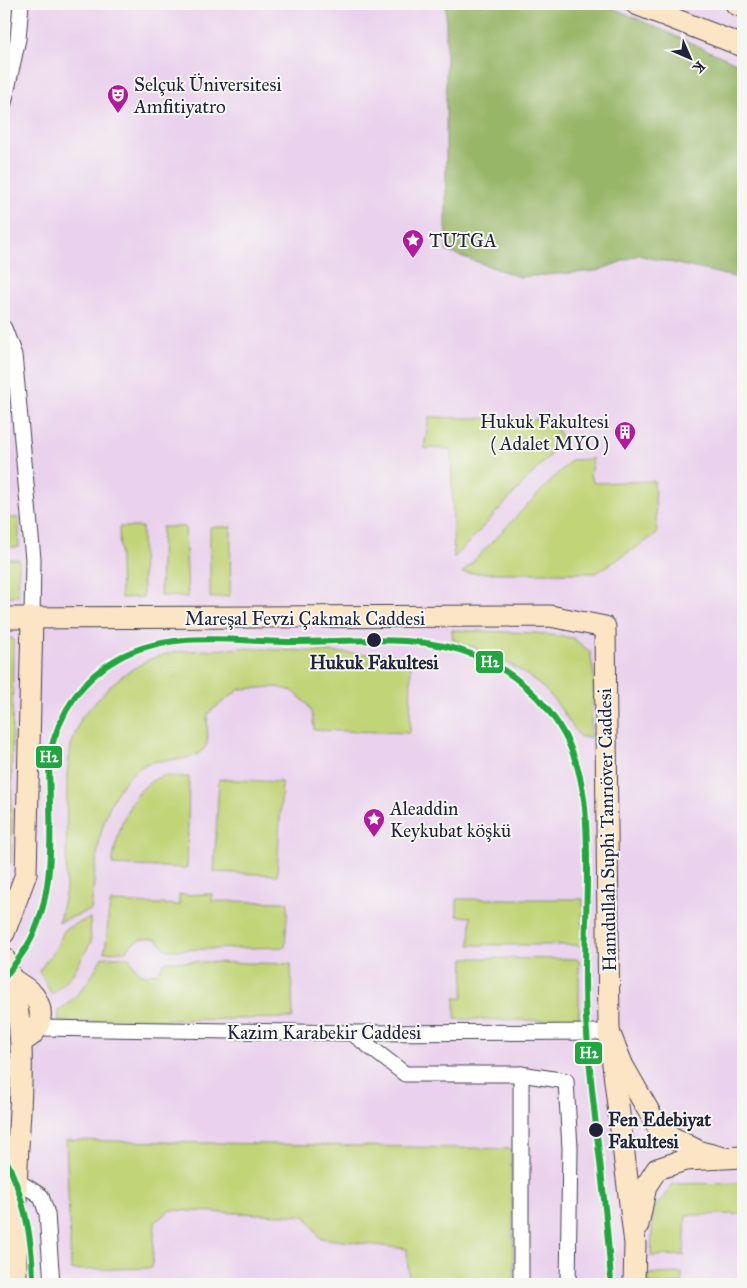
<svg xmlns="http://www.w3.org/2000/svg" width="747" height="1288" viewBox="0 0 747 1288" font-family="'IM FELL Great Primer',serif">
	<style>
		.built { fill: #ead1ed }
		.green { fill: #c1d477; stroke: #727b59 }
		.forest { fill: #98b668; stroke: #5d6c52 }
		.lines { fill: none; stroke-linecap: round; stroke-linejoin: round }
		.street-casing { stroke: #413f50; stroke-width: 17 }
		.secondary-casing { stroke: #413f50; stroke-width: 23 }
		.street { stroke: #fff; stroke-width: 15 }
		.secondary { stroke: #fce5c4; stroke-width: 21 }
		.tram-1-casing { stroke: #f6f6f2; stroke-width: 10 }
		.tram-1 { stroke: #21a73f; stroke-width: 6 }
		.stop-dot { fill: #22223b; stroke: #f6f6f2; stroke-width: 2 }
		.labels { text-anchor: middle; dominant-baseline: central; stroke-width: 4; stroke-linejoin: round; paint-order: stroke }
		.poi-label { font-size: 19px; fill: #22223b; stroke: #f6f6f2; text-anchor: start }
		.street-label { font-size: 19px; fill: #22223b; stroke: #f6f6f2 }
		.stop-label { font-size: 19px; font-weight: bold; fill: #22223b; stroke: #f6f6f2 }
		.line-badge { stroke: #f6f6f2; stroke-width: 2 }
		.badge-label { font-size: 14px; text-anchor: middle; font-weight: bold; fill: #fff }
	</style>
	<rect width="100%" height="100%" fill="#f6f6f2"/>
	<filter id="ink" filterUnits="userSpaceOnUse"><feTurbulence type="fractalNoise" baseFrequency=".02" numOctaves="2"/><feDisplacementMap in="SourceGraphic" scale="10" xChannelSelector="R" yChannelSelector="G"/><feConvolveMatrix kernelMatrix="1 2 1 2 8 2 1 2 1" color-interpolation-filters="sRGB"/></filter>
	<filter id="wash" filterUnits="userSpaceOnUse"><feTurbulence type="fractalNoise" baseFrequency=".0096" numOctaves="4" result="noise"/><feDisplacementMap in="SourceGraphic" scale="20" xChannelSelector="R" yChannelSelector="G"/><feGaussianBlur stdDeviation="1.12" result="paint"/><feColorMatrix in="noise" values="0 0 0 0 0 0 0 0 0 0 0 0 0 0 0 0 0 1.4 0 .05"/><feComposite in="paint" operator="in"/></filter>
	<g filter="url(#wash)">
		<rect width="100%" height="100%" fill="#efe4c9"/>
		<rect class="built" x="4" y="4" width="739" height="1280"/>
		<g class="green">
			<path d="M429,417L555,420L562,442L454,558L451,449L424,448Z"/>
			<path d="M593,459L590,475L594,483L654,481L657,534L596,573H462L571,460Z"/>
			<rect x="4" y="518" width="15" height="29"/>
			<path d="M119,527H142L143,597L121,598Z"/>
			<path d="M162,527H185L188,597L160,596Z"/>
			<path d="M210,527H231L230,596L210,598Z"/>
			<path d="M4,559H19L18,596H4Z"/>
			<path d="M452,630L536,633L573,638L590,652L594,675L590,737H580C568,721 557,700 542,687C516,664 485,651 453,640Z"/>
			<path d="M4,638H13L11,863H4Z"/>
			<path d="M242,648L411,656L410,733L314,730L312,713L307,704L293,691L277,687L240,689L208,713C206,723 209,736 207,743C200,766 159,755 142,766C96,797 97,861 91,910L59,922L66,889L67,774L71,746L81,718L111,685L126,673L150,659L173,652Z"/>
			<path d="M162,776L189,777L187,868L112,865C117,833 128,789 162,776Z"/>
			<path d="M219,779L282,782L277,875L214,872Z"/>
			<path d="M212,894V901L288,902L285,947L166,950L157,939C143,936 134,940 126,951L104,952C109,935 106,917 111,902L179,905V895Z"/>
			<path d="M457,899H583L582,945H470L471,917L457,916Z"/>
			<path d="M90,918L91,942L72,975L52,995L39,971L57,946L65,929Z"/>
			<path d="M102,957H129L138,972L146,975L158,972L165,961L291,964L293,1018L59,1022L58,1011C78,998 91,979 102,957Z"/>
			<path d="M464,958L579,959V1021L455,1019V998H463Z"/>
			<path d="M66,1140L511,1149L514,1284H409L407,1249L320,1238L306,1216L170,1210L155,1222L152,1268L71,1270Z"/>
			<path d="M743,1183V1214L686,1215L684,1255L651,1256L653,1211L673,1184Z"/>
			<path d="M682,1273V1284H649V1274Z"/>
		</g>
		<path class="forest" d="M446,4H604L743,66V279L638,255L597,271L520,277L446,251Z"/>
	</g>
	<g filter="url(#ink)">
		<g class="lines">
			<g class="street-casing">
				<g id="street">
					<path d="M4,103L18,39L21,4"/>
					<path d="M4,328L14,355L17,386L33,559L32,619"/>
					<path d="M39,1028L352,1033L609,1032"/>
					<path d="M352,1033L405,1074H521L566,1081L570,1148L568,1284"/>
					<path d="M521,1074V1284"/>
					<path d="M16,1180L41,1196L47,1214L52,1284"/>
				</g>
			</g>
			<g class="secondary-casing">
				<g id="secondary">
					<path d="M636,4L743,46"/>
					<path d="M736,4L743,7"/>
					<path d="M4,618L550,616L605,627L609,1032"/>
					<path d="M4,933L26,874L32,619"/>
					<path d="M4,958C30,1024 20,1096 17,1166C15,1205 16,1245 16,1284"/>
					<path d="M12,979C19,984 29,989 34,996C46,1013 40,1033 22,1041"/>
					<path d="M638,1225L646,1186L657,1169L685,1160L743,1157"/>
					<path d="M634,1284L635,1244L609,1032L623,1066L660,1131L700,1152L720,1157"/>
				</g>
			</g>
			<use href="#street" class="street"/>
			<use href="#secondary" class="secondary"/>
			<g class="tram-1-casing">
				<g id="tram-1">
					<path d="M4,978C14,965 25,952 32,937C58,883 49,814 49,756C59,715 79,680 117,659C169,629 237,642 295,642C353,642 418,633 474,655C512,670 545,699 564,734C589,780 587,832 587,883C586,933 583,984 587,1034C593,1118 607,1200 611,1284"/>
					<path d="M4,1155C24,1196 33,1238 33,1284"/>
				</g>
			</g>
			<use href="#tram-1" class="tram-1"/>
		</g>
	</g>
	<defs>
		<g id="theatre-pin" transform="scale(1.125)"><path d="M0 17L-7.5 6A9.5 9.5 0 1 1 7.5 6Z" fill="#b5179e" stroke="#f6f6f2"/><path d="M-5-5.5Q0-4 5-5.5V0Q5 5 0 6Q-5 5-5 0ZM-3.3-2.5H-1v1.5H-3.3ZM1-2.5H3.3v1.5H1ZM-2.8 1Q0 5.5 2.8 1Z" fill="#fff"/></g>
		<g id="sight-pin" transform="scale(1.125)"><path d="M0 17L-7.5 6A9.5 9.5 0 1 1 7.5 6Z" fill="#b5179e" stroke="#f6f6f2"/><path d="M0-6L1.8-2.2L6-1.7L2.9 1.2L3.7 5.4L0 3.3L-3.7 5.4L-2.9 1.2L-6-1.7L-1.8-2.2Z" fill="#fff"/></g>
		<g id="building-pin" transform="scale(1.125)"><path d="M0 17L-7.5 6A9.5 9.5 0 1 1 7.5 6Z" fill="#b5179e" stroke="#f6f6f2"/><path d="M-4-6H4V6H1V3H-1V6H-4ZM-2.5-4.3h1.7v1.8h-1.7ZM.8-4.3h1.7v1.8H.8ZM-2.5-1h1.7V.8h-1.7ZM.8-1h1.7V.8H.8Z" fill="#fff"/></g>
	</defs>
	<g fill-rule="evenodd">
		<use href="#theatre-pin" x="118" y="95"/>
		<use href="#sight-pin" x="413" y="240"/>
		<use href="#building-pin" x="625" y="432"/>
		<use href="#sight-pin" x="374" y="819"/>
	</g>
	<g class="stop-dot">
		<circle cx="374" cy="640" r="8"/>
		<circle cx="596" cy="1130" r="8"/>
	</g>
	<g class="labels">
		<g class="poi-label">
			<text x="134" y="84">Selçuk Üniversitesi<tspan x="134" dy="22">Amfitiyatro</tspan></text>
			<text x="429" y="240">TUTGA</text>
			<text x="609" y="421" text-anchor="end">Hukuk Fakultesi<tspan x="609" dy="22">( Adalet MYO )</tspan></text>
			<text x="390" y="808">Aleaddin<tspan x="390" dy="22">Keykubat köşkü</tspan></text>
		</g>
		<g class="street-label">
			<text x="305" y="618">Mareşal Fevzi Çakmak Caddesi</text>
			<text transform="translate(607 830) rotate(-91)">Hamdullah Suphi Tanrıöver Caddesi</text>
			<text x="324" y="1032">Kazim Karabekir Caddesi</text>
		</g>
		<g class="stop-label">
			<text x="374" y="662">Hukuk Fakultesi</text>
			<text x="608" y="1119" text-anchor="start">Fen Edebiyat<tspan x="608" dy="22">Fakultesi</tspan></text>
		</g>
	</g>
	<g class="line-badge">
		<rect x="475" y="650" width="29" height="24" rx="5" fill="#21a73f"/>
		<rect x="35" y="745" width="28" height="24" rx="5" fill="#21a73f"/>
		<rect x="574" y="1041" width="29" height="24" rx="5" fill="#21a73f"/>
	</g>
	<g class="badge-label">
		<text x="490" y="667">H2</text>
		<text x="49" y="762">H2</text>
		<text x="589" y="1058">H2</text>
	</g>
	<rect width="747" height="1288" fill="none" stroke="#f6f6f2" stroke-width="20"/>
	<g transform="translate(690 58) rotate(135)" stroke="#f6f6f2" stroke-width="4" paint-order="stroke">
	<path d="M0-4L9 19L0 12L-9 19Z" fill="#22223b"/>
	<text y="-8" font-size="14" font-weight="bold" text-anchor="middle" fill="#22223b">K</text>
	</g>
</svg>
